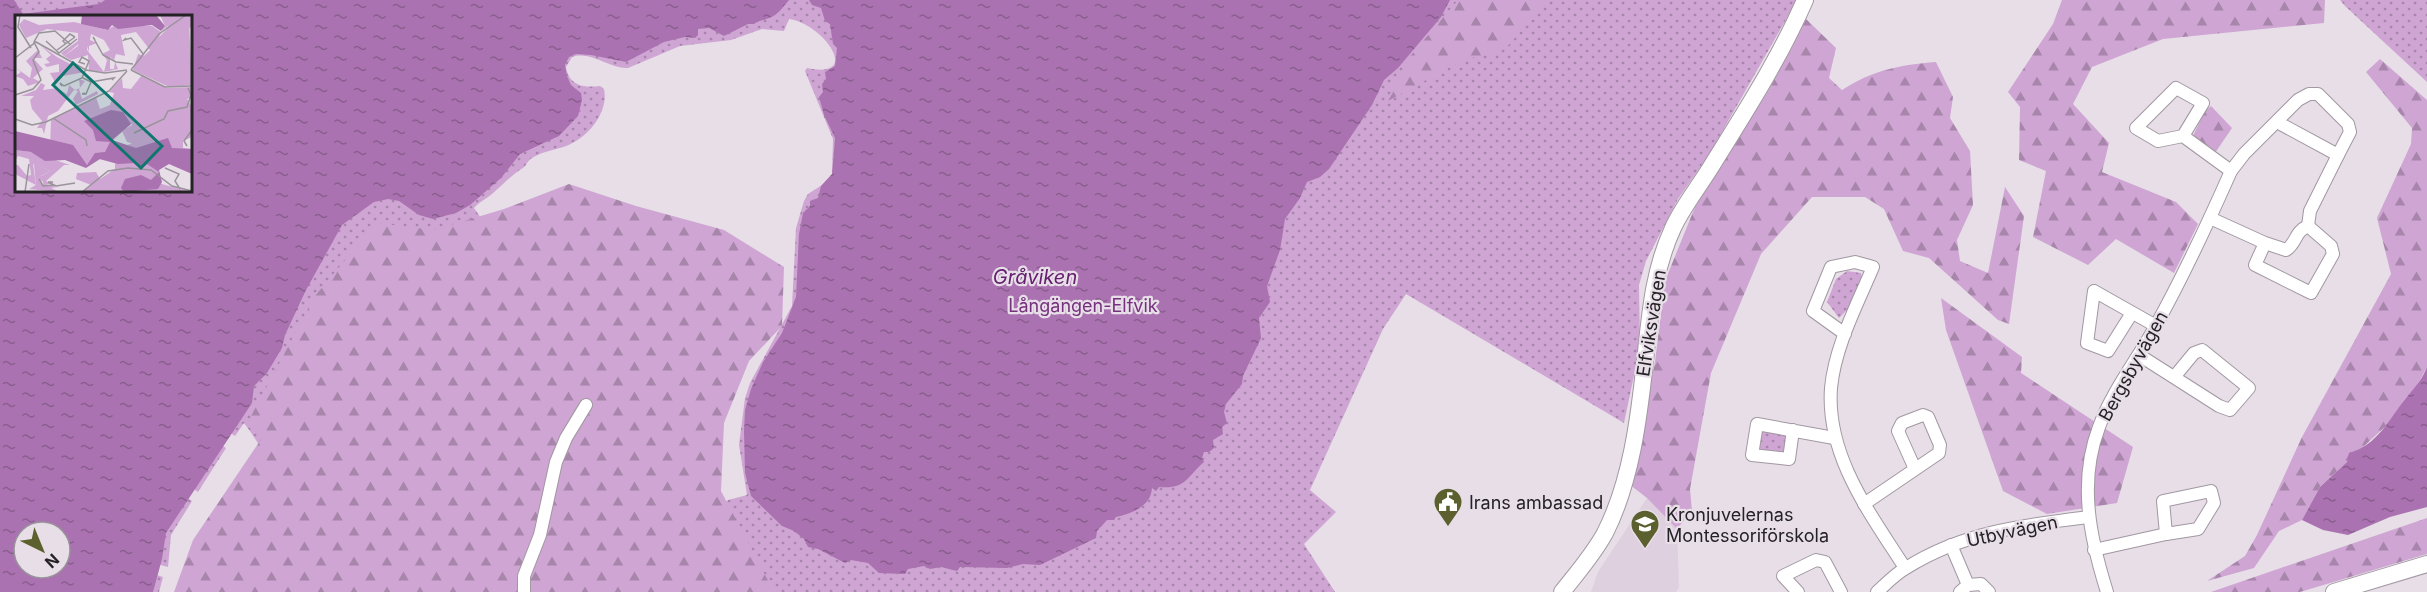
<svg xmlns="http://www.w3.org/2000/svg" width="2427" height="592" viewBox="0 0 2427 592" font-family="Inter,sans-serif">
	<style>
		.built { fill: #dfd0e0 }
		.grass { fill: url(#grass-dots); fill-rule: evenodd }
		.forest { fill: url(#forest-firs) }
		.water { fill: url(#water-ripples); fill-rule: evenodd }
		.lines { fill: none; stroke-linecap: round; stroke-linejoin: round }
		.street-casing { stroke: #a198a1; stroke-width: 14 }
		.secondary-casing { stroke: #a198a1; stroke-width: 18 }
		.street { stroke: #fff; stroke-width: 12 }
		.secondary { stroke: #fff; stroke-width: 16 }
		.labels { text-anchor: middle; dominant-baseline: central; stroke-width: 4.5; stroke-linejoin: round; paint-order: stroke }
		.park-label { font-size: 18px; fill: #75307d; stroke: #e7dee8 }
		.street-label { font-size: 18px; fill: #252226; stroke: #e7dee8 }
		.poi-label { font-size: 18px; fill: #252226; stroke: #e7dee8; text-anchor: start }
		.water-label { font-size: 20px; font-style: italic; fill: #64206d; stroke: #e7dee8 }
		.inset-road { fill: none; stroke: #99939a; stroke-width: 1.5 }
		.view { fill: #0f766e; fill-opacity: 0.15; stroke: #0f766e; stroke-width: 3 }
		.inset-edge { fill: none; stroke: #252226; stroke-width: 3 }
	</style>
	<defs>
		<pattern id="grass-dots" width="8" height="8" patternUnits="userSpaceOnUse" patternTransform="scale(1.5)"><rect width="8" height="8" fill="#cfa5d3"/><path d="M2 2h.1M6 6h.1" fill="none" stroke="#a886ab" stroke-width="1.8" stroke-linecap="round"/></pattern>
		<pattern id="forest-firs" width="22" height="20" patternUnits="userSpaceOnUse" patternTransform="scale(1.5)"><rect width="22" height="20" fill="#cfa5d3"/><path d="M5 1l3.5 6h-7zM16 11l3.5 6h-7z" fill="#a886ab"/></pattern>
		<pattern id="water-ripples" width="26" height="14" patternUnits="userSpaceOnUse" patternTransform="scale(1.5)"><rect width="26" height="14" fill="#aa72b0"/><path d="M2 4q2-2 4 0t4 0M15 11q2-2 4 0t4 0" fill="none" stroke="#8a5d8f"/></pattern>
	</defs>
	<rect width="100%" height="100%" fill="#e7dee8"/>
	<path class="built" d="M1647,498L1677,529L1679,587L1676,592H1591L1598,572Z"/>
	<g class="grass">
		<path d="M0,0H1797L1710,153L1678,199L1646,261L1639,285L1640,347L1624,423L1406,294L1383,329L1310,490L1336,512L1304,544L1335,592H316C296,534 282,472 244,423L235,436L223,428L215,441L226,448L198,492L186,484L181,494L192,501L171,535L168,567L153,563L150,573L163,577L159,592H0ZM16,16H190V190H16ZM789,19C824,24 863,80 807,68L805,71L833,139L832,174L822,185L808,194L804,201L796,228L792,306L750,383L745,398L739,445L747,495L728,500L651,561L515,266L474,208C479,202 486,199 492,194C503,185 512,174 523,168C526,166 528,160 532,158C543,151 555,150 566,146C588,138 609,112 604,89L600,86C584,88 569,86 566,67L572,57C591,50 609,69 628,68L680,46L731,40L762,29L784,31ZM24,532H60V568H24Z"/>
		<path d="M2340,0H2427V82L2345,6Z"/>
		<path d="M1847,271L1861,273L1863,283L1851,306L1839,318L1827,302L1836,279Z"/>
		<path d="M1763,430L1786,432L1789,438L1784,453L1761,452L1758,448V434Z"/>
	</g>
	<g class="forest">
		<path d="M1458,0H1549L1505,49L1461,61L1386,102L1407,60Z"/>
		<path d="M2062,0H2325L2324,23L2163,39L2092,67L2073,104L2109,143L2102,172L2176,202L2198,224L2174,273L2116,239L2088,265L2033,237L2046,171L2019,160L2020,107L2008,92L2053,24Z"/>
		<path d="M1806,19L1836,48L1829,78L1842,90C1873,70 1899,65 1936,62L1953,97L1950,118L1970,151L1973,205L1957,240L1960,261L1988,273L2005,187L2024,216L2009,324L1998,320L1929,258L1903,251L1884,209L1865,197H1812L1761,254L1711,373L1690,489L1692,511L1677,529L1647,498L1629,484L1655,362L1665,281L1695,207L1771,86Z"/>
		<path d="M2380,59L2427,100V367L2416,387L2405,399L2389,423L2320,487L2302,520L2279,531L2254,568L2207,581L2245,556L2257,535L2302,437L2391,274L2377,218L2411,144L2412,128L2366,72Z"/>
		<path d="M2211,106L2232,128L2215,153L2192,138L2205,111Z"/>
		<path d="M569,184L636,206L724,230L784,267L782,326L749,361L724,423L721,491L774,592H174L193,540L264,435L248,422L315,296L376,223L434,230L504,209Z"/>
		<path d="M1941,298L2022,357L2021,373L2133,447L2117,503L2047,514L2003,491L1946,330Z"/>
		<path d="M2427,518V554L2300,592H2211Z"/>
	</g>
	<g class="water">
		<path d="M0,0H14L23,14L99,4L105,0H789C783,7 778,15 769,18C762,21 760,20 754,24H748L724,36L709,28L698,29V35L695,38L685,37L664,42L626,62L591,55L576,54L569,57L565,65L567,76L571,85L581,93L582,100L578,116L559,136L520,154L501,178L470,205L456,213L433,219L419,215L399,201L388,199L374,202L342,225L306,290L285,335L282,348L267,373L254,386L252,403L166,533L162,559L153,592H0ZM190,16V190H16V16ZM24,532H60V568H24Z"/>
		<path d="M809,0H1450L1441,17L1398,68L1384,80L1372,105L1329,169L1320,177L1307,182L1300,198L1285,219L1280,250L1267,286L1270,302L1259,318L1261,338L1243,376L1242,384L1226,404L1224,412L1227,423L1222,427L1223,434L1213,440L1214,448L1209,452H1204L1202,458L1204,462C1185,479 1186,489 1159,487L1156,491L1152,488C1151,506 1133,513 1116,517L1114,520H1107L1097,531L1096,538L1040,565L1023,564L1007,568L960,567L957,571L941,567L930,569L924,566L908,569L905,574L879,573L868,563L851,560L845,563L818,549L808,547L804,539L794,531L782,526L751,496L745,473L744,431L745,410L751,389L763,362L782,333L796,297L799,234L803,213L810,206V201L818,198L821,186L832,174L835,138L824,115L819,97L823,92L822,84L826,79L825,72L835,66L837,48L833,44L830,24L825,21L821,8L812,5Z"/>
		<path d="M2427,367V507L2390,517L2348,535L2323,530L2302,520L2320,487L2347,462L2349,453C2378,445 2389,419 2406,398C2415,387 2422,380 2427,367Z"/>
	</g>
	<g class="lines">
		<g class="street-casing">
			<g id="street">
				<path d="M2183,136L2158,141L2136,128L2176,88L2203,103L2183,136L2231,171"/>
				<path d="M2210,218L2265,243L2255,265L2311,293L2333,254L2331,246L2308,226C2294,232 2297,243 2286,250L2265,243"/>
				<path d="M2308,226L2310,211L2338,155"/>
				<path d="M2132,313L2108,351L2087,343L2094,291L2156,326"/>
				<path d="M1845,334L1813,311L1831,267L1855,262L1873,267C1857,305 1835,346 1831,388C1826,456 1870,513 1905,568"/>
				<path d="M2139,355L2219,406L2230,410L2249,388L2202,350L2194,353L2175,376"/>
				<path d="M1793,430L1789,459L1752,455L1757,424L1834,438"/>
				<path d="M2211,491L2214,503L2198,529L2166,534L2163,501Z"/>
				<path d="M1864,504L1939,453L1940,445L1928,417L1923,415L1902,423L1898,431L1915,469"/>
				<path d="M1951,545L1968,585"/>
				<path d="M2094,550L2166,534"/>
				<path d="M524,592V576L540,535L556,462L566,438L586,405"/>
				<path d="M1798,592L1783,576L1816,560L1825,562L1841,592"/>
				<path d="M1877,592C1886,584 1895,574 1906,568C1963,532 2024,525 2089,517"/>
				<path d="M1960,592L1968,585L1981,584L1989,592"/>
				<path d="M2107,592C2090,538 2078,482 2099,427C2112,391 2137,360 2155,327C2183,277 2208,223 2231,171L2244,154L2298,100L2309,94H2318L2348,124L2350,132L2338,155L2277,122"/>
			</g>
		</g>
		<g class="secondary-casing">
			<g id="secondary">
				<path d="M1562,592C1577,573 1593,555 1605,533C1631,482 1639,418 1645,361C1650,315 1653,271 1673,228C1682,208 1697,189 1709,170C1743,115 1779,60 1805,0"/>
				<path d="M2334,592L2427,564"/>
			</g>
		</g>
		<use href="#street" class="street"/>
		<use href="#secondary" class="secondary"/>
	</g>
	<defs>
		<g id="civic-pin" transform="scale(1.5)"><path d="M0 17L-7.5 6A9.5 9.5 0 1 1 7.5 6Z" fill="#5c602e" stroke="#e7dee8"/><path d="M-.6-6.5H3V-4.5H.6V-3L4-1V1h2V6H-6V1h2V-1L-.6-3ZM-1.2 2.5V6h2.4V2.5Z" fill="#fff"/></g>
		<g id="school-pin" transform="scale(1.5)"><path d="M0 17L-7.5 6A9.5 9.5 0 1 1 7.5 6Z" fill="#5c602e" stroke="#e7dee8"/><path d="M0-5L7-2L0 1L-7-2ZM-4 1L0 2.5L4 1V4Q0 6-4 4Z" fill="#fff"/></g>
	</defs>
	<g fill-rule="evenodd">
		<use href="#civic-pin" x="1448" y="502"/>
		<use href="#school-pin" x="1645" y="524"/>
	</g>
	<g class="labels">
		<g class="park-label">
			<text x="1083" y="305">Långängen-Elfvik</text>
		</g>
		<g class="street-label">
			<text transform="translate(1651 323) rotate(-81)">Elfviksvägen</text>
			<text transform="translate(2133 366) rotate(-61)">Bergsbyvägen</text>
			<text transform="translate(2012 531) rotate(-12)">Utbyvägen</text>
		</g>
		<g class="poi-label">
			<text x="1469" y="502">Irans ambassad</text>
			<text x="1666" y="514">Kronjuvelernas<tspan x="1666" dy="21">Montessoriförskola</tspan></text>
		</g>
		<g class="water-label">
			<text x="1035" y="277">Gråviken</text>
		</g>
	</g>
	<g transform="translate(15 15)">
		<rect width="177" height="177" fill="#e7dee8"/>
		<path d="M145,0H177V10L168,21L159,19L152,11L146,17L150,11ZM67,14L73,24L72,35L89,57L74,55L73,40L56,45L49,41L63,31ZM127,60L152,73L177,72V82L172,84L177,92V122L168,126V133L177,134L144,150L143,168L173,176L68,177L76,170L61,164L62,158L81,157L85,164L100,154V148L84,144L73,150L35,134L36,105L81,82L85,94L95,90L99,78L94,77L107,63L108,73L116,74ZM116,109L122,110L116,129L107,131L98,125ZM19,149L35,156L26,161L27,168L42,172L36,173L44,177L14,174L21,170Z" fill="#cfa5d3" fill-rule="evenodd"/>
		<path d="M9,4L24,10L59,7L92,15L99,11H137L146,17L144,22L152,14L150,11L168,21L174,7L177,70L154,72L118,55L123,39L129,41L135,35L121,17L106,20L110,41L101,39L99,45L95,42V54H99L100,47L103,54L89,57L92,45L87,39L95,35L89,25L76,19L75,25L82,28L74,31V37L67,15L66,27L49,41L46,38L63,26V18L32,14L11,23L4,10ZM25,30L42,42L70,57L48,61L41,69L35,58L44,57V49L32,52L29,49L35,48L31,44L36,40ZM23,35L27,43H18L28,54L18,63L25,67L13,71L8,64L0,61L6,57L0,52L15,63L17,53L11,46ZM64,64L70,66L64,74L67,84L82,76L83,79L61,90L58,84L63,76L59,75L43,96L33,101L29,119L27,113H22L27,106L17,94L15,85L19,81H6L21,75L26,68L30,70L28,75L42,73L52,79L54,70L60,75L65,73ZM142,90V94L152,98V108L174,102L177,97V114L170,116L172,110L154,116L155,124L146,122L125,131L112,127L107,116L117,110L120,100L126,99L127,91ZM69,100L79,102L68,108L78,115L79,122L64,119V106ZM0,135L16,137L55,150H49L31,166L36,169H29L25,162L35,156L18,149L21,170L0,159V150H3L12,161L16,160L14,144L3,141L0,146Z" fill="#cfa5d3"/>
		<path d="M67,0H141L150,11L146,16L137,10L103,14L97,10L93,15L66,9ZM96,95L108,97L116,109L97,125L121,133L153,123L157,133L177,134V159L154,149L144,155L147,167L143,174L109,177L106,173L110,164L126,160L136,165L144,157L132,149L127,153L120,148L103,149L85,144L71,153L50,145L30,146L16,137L0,135V116L58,130L72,150L80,138L90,137L95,127L81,126L78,115L69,106Z" fill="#aa72b0"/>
		<path class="inset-road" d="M5,0L3,12L16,33M20,0H40M111,23L109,25L116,23L129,40M80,25L78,22L88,40L101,47L118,49M31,26L44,38L62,24M51,29L48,26L55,19L60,22M42,35L60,22M0,43L21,27L71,55L90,58L112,55M116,55L144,19L171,0M116,55L150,72L177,71M68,63L76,67L99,63L97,65M47,71L45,68L49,71L67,63L74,46L67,42L64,47L70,49M70,78L67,79H71L76,67M0,80L18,74L26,65L18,45L24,37L19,27L24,18L40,16L56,30M38,103L71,125L72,131M0,104L17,110L31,107L94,76L112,56M119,118L149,104L153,96L172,92L176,80L173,73M172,131L169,126L177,115M150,153L164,159L160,166L165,174M24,164L28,171L39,170M38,167H33L41,171L60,168M10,177L14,149M67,177L93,156L113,153L136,155L157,171L177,176"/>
		<path class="view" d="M58,48L147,131L126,153L38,70Z"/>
		<rect width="177" height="177" class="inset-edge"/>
	</g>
	<g transform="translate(42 550) rotate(137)"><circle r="28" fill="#e7dee8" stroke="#99939a" stroke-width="1.5"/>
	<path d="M0-4.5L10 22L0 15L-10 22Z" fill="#5c602e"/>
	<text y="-9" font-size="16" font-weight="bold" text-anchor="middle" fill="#252226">N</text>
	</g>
</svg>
